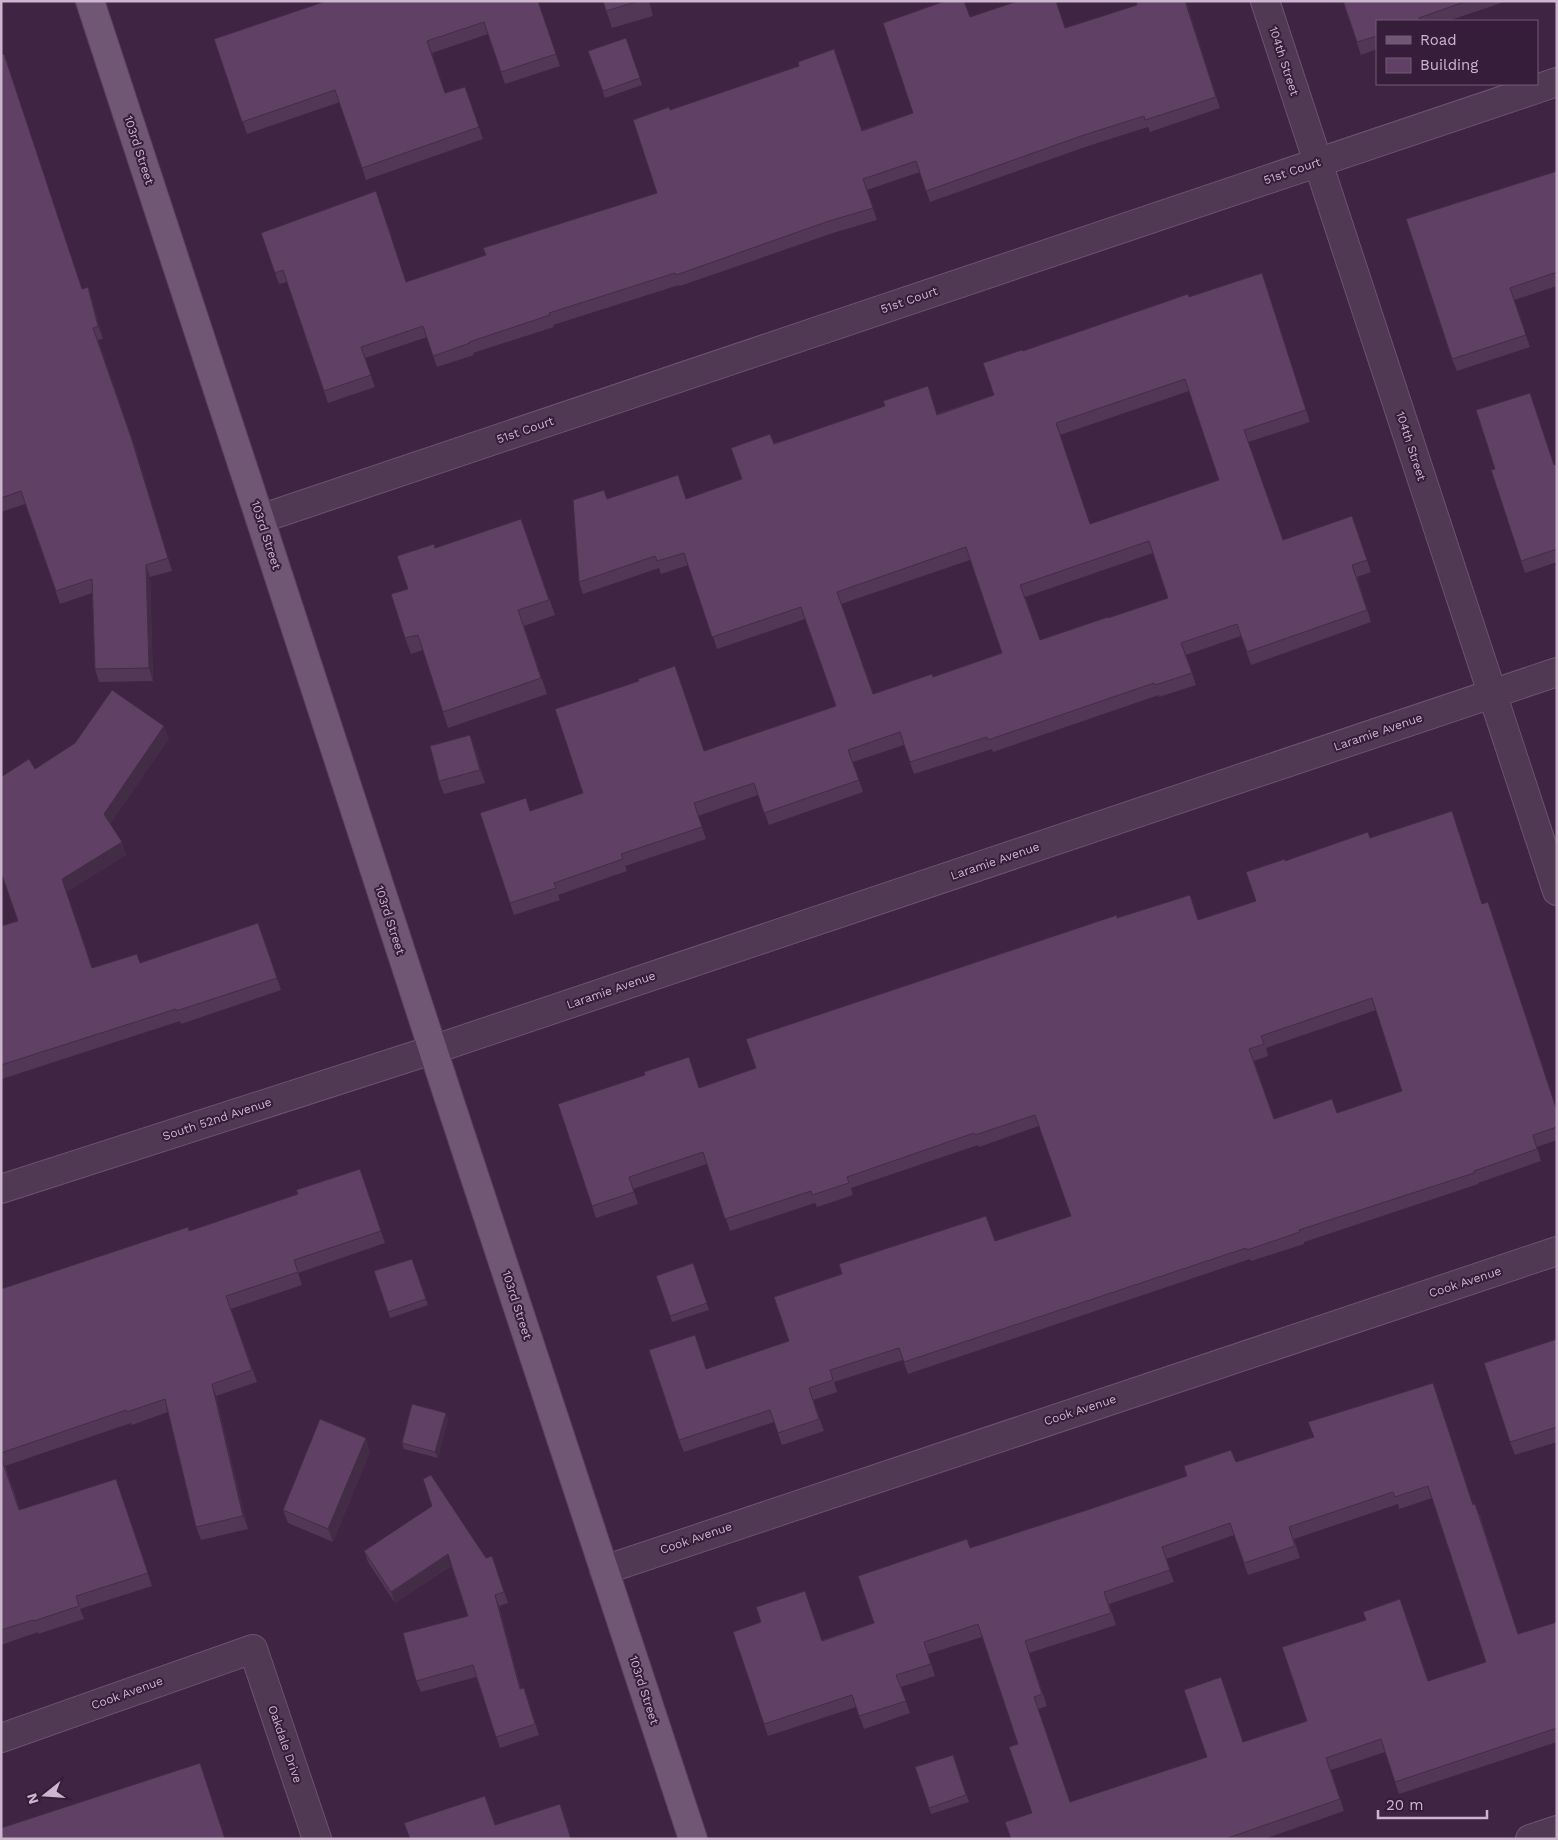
<svg xmlns="http://www.w3.org/2000/svg" width="1558" height="1840" viewBox="0 0 1558 1840" font-family="'Work Sans',sans-serif">
	<style>
		.lines { fill: none; stroke-linecap: round; stroke-linejoin: round }
		.minor-casing { stroke: #6b546e; stroke-width: 30 }
		.major-casing { stroke: #573f5a; stroke-width: 30 }
		.minor { stroke: #503953; stroke-width: 28 }
		.major { stroke: #705773; stroke-width: 28 }
		.wall { fill: #533756; fill-rule: evenodd }
		.shaded-wall { fill: #432d46 }
		.building { fill: #604064; stroke: #432d46; fill-rule: evenodd }
		.labels { text-anchor: middle; dominant-baseline: central; stroke-width: 4; stroke-linejoin: round; paint-order: stroke }
		.street-label { font-size: 12px; fill: #cbb6cd; stroke: #361d39 }
	</style>
	<rect width="100%" height="100%" fill="#402444"/>
	<g class="lines">
		<g class="minor-casing">
			<g id="minor">
				<path d="M1265,1L1557,891"/>
				<path d="M260,519L1557,82"/>
				<path d="M1,1189L432,1050L1557,672"/>
				<path d="M604,1570L1557,1251"/>
				<path d="M1,1738L253,1649L317,1839"/>
				<path d="M1530,1839L1557,1830"/>
			</g>
		</g>
		<g class="major-casing">
			<path id="major" d="M90,1L260,519L451,1105L693,1839"/>
		</g>
		<use href="#minor" class="minor"/>
		<use href="#major" class="major"/>
	</g>
	<g class="wall">
		<path d="M538,1L560,66L505,84L488,34L432,53L445,93L465,87L483,139L366,180L340,102L247,134L214,39Z"/>
		<path d="M603,1H649L653,16L612,28Z"/>
		<path d="M1186,1L1220,108L1150,132L1148,127L1088,146L930,202L920,172L867,190L877,220L833,233L680,286L679,285L553,325L554,327L473,353L474,355L437,367L427,337L365,358L375,387L328,403L287,282L279,284L261,233L407,282L486,255L657,193L670,110L862,130L913,113L970,17L1066,28Z"/>
		<path d="M1343,1H1507L1448,21H1377V49L1361,55Z"/>
		<path d="M626,38L642,85L605,98L588,51Z"/>
		<path d="M4,54L82,289L92,300L103,339L98,340L136,450L172,571L150,577L153,681L99,682L95,669L92,593L60,604L25,504L1,512V55Z"/>
		<path d="M1557,171V286L1514,300L1530,347L1457,371L1452,359Z"/>
		<path d="M1262,273L1310,422L1248,442L1283,540L1352,516L1371,572L1357,577L1371,622L1251,665L1241,636L1186,655L1196,685L1159,697V695L993,752L992,749L914,774L904,745L853,762L863,792L769,825L758,795L698,816L706,839L625,866L627,871L558,895L560,900L514,915L510,903L530,811L836,706L805,619L717,649L688,565L661,574L659,568L583,594L579,582L607,499H686L742,479L774,443L937,414L994,395L1023,351ZM1189,391L1219,480L1090,524L1060,435ZM1153,553L1168,598L1108,618L1040,640L1025,597ZM970,560L1002,653L933,677L873,694L841,604Z"/>
		<path d="M1557,464V562L1525,573L1521,561L1554,465Z"/>
		<path d="M521,519L555,615L524,626L547,694L448,728L423,650L411,654L405,638L408,589L435,548Z"/>
		<path d="M169,738L110,824L122,842L126,855L66,892L92,968L140,963L258,923L281,990L181,1024L180,1021L2,1079L3,1081L1,1082V926L18,921L3,876L1,877V777Z"/>
		<path d="M475,748L485,783L444,794L439,781Z"/>
		<path d="M1370,838L1482,904L1488,902L1557,1110V1140L1537,1147L1541,1161L1478,1183V1184L1304,1242V1244L1251,1261L1250,1259L908,1374L903,1360L834,1382L837,1392L813,1400L824,1431L782,1445L774,1422L684,1452L679,1440L707,1369L789,1341L995,1241L1071,1216L1039,1126L979,1147L978,1145L851,1188L853,1195L817,1207L815,1203L730,1231L707,1164L633,1189L638,1204L596,1218L592,1206L645,1075L700,1088L756,1068L1117,918L1199,920L1256,901L1285,861ZM1376,1010L1402,1091L1337,1113L1274,1119L1254,1061L1268,1056L1266,1048Z"/>
		<path d="M364,1182L385,1243L298,1273L302,1285L231,1309L257,1382L216,1396L248,1529L201,1540L196,1527L168,1412L132,1425L131,1423L5,1466L20,1510L116,1479L152,1586L80,1609L84,1619L38,1634V1632L1,1645V1289L189,1231Z"/>
		<path d="M412,1259L428,1305L390,1318L374,1271Z"/>
		<path d="M693,1263L709,1310L672,1322L656,1276Z"/>
		<path d="M1557,1339V1442L1515,1455L1510,1442Z"/>
		<path d="M448,1419L438,1458L404,1449L402,1443Z"/>
		<path d="M1314,1437L1474,1504L1480,1516L1518,1634L1557,1622V1742L1399,1794L1385,1752L1331,1770L1344,1811L1264,1839H1011L1032,1813L1018,1744L982,1637L928,1654L935,1676L901,1687L910,1713L864,1729L856,1707L768,1736L764,1724L822,1640L874,1623L971,1548ZM1432,1498L1486,1662L1243,1742L1207,1757L1070,1802L1038,1709L1047,1706L1029,1653L1116,1625L1109,1604L1174,1582L1166,1559L1234,1535L1248,1575L1300,1558L1294,1539L1398,1504L1399,1509Z"/>
		<path d="M370,1451L333,1542L288,1523L283,1510Z"/>
		<path d="M364,1551L486,1558L492,1556L508,1603L499,1606L521,1689L524,1688L539,1735L500,1748L476,1677L421,1692L416,1681L468,1616L451,1566L395,1603L368,1562Z"/>
		<path d="M953,1755L969,1802L931,1814L915,1767Z"/>
	</g>
	<g class="shaded-wall">
		<path d="M1185,1H1186L1220,108L1216,97Z"/>
		<path d="M1262,273L1266,285L1310,422L1306,410Z"/>
		<path d="M88,287L92,300L103,339L98,326Z"/>
		<path d="M98,340L136,450L172,571L168,558Z"/>
		<path d="M146,565L150,577L153,681L149,668Z"/>
		<path d="M164,726L169,738L108,827L104,814Z"/>
		<path d="M470,735L475,748L485,783L480,770Z"/>
		<path d="M122,842L126,855L66,892L62,879Z"/>
		<path d="M212,1384L216,1396L248,1529L243,1516Z"/>
		<path d="M446,1413L448,1419L438,1458L435,1452Z"/>
		<path d="M366,1438L370,1451L333,1542L328,1529Z"/>
		<path d="M448,1554L452,1565L395,1603L391,1592Z"/>
		<path d="M495,1595L499,1606L524,1701L520,1689Z"/>
	</g>
	<g class="building">
		<path d="M326,1H538L556,54L501,72L484,22L427,41L445,93L465,87L479,127L362,168L335,90L242,122L214,39Z"/>
		<path d="M603,1H639L606,11Z"/>
		<path d="M945,1H964L970,17L1018,1H1056L1065,28L1137,5L1136,1H1185L1216,97L1145,120L1144,116L1084,135L926,191L916,161L863,179L873,208L829,221L676,275L675,273L549,313L550,315L469,342L470,343L433,356L423,326L361,347L371,375L324,391L283,270L275,273L261,233L376,191L406,282L486,255L483,248L657,193L633,120L669,107L670,110L799,66L798,62L834,49L862,131L913,113L883,23Z"/>
		<path d="M1343,1H1467L1419,18L1420,21H1377V36L1357,42Z"/>
		<path d="M626,38L640,78L603,91L588,51Z"/>
		<path d="M4,54L82,289L88,287L98,326L93,328L131,437L168,558L146,565L149,668L95,669L92,579L56,591L21,491L1,498V55Z"/>
		<path d="M1557,171V272L1510,288L1526,335L1452,359L1406,219Z"/>
		<path d="M1262,273L1306,410L1244,430L1283,540L1352,516L1367,560L1352,565L1367,610L1247,652L1237,624L1181,643L1192,673L1155,685L1154,683L988,740L987,737L910,762L900,732L848,750L859,780L764,813L754,783L694,803L702,827L621,854L623,859L554,883L556,888L510,903L480,813L526,798L530,811L583,793L555,709L639,681L638,679L675,666L704,751L836,706L801,607L712,637L684,553L657,561L655,556L579,582L573,500L604,490L607,499L678,475L686,499L742,479L731,448L770,434L774,444L885,406L883,401L928,386L937,415L994,395L983,363L1022,350L1023,351L1188,294L1189,297ZM1185,379L1219,480L1090,524L1056,423ZM1149,541L1168,598L1108,618V617L1040,640L1020,585ZM966,547L1002,653L933,677L932,674L873,694L837,592Z"/>
		<path d="M1530,393L1554,465L1557,464V549L1521,561L1491,470L1495,469L1476,410Z"/>
		<path d="M521,519L549,600L518,610L541,678L443,712L418,635L405,638L391,594L408,589L397,556L434,544L435,548Z"/>
		<path d="M112,690L164,726L104,814L122,842L62,879L92,968L137,954L140,963L258,923L277,978L176,1011V1009L1,1065V926L18,921L1,872V777L29,759L35,769L75,743Z"/>
		<path d="M470,735L480,770L439,781L430,746Z"/>
		<path d="M1452,811L1482,904L1488,902L1557,1111V1127L1533,1135L1537,1149L1474,1171V1173L1299,1230L1300,1232L1247,1250L1246,1248L904,1362L899,1348L830,1370L833,1380L809,1388L819,1419L778,1433L770,1410L679,1440L649,1350L695,1335L706,1369L789,1341L774,1297L842,1274L839,1264L986,1216L995,1241L1071,1216L1035,1115L975,1135L974,1133L847,1177L849,1183L812,1195L811,1191L725,1219L703,1152L629,1177L634,1192L592,1206L558,1104L645,1075L644,1072L689,1057L699,1088L756,1068L746,1039L1117,915V918L1190,895L1198,920L1256,901L1246,872L1285,859V861L1368,832L1370,838ZM1372,998L1402,1091L1337,1113L1332,1099L1274,1119L1249,1049L1264,1044L1261,1036Z"/>
		<path d="M360,1169L381,1231L294,1260L298,1272L226,1296L252,1370L212,1384L243,1516L196,1527L165,1399L127,1412L126,1410L1,1453V1289L188,1227L189,1231L298,1194L296,1190Z"/>
		<path d="M412,1259L426,1299L388,1312L374,1271Z"/>
		<path d="M693,1263L707,1303L670,1316L656,1276Z"/>
		<path d="M1557,1339V1427L1510,1442L1484,1363Z"/>
		<path d="M1433,1383L1473,1505L1475,1504L1518,1634L1557,1622V1728L1395,1782L1381,1739L1326,1758L1340,1799L1225,1839H1011L1005,1822L1032,1813L1009,1747L1018,1744L978,1624L924,1642L931,1664L896,1675L906,1701L859,1716L852,1695L764,1724L733,1632L761,1622L756,1607L805,1591L822,1641L874,1623L858,1576L967,1539L970,1548L1093,1508L1187,1476L1184,1466L1231,1450L1236,1462L1314,1437L1308,1422ZM1428,1486L1486,1662L1428,1681L1400,1599L1363,1612L1366,1620L1282,1647L1307,1721L1243,1742L1221,1677L1184,1690L1207,1757L1070,1802L1034,1697L1042,1694L1025,1641L1111,1613L1104,1592L1170,1570L1162,1547L1230,1523L1244,1563L1295,1546L1289,1527L1393,1492L1395,1497Z"/>
		<path d="M412,1404L446,1413L435,1452L402,1443Z"/>
		<path d="M320,1419L366,1438L328,1529L283,1510Z"/>
		<path d="M1,1457L19,1510L116,1479L148,1573L76,1596L79,1606L34,1621L33,1620L1,1630Z"/>
		<path d="M431,1475L486,1558L492,1556L504,1592L495,1595L520,1689L524,1688L535,1724L496,1737L473,1665L416,1681L403,1633L468,1616L448,1554L391,1592L364,1551L432,1506L423,1479Z"/>
		<path d="M953,1755L966,1795L929,1808L915,1767Z"/>
		<path d="M200,1763L225,1839H1V1828Z"/>
		<path d="M485,1796L495,1825L560,1804L571,1839H410L404,1823Z"/>
	</g>
	<g class="labels">
		<g class="street-label">
			<text transform="translate(1284 61) rotate(72)">104th Street</text>
			<text transform="translate(139 150) rotate(72)">103rd Street</text>
			<text transform="translate(1292 171) rotate(-19)">51st Court</text>
			<text transform="translate(909 300) rotate(-19)">51st Court</text>
			<text transform="translate(525 430) rotate(-19)">51st Court</text>
			<text transform="translate(1411 446) rotate(72)">104th Street</text>
			<text transform="translate(266 535) rotate(72)">103rd Street</text>
			<text transform="translate(1378 732) rotate(-19)">Laramie Avenue</text>
			<text transform="translate(995 861) rotate(-19)">Laramie Avenue</text>
			<text transform="translate(390 920) rotate(72)">103rd Street</text>
			<text transform="translate(611 990) rotate(-19)">Laramie Avenue</text>
			<text transform="translate(217 1119) rotate(-18)">South 52nd Avenue</text>
			<text transform="translate(1465 1282) rotate(-18)">Cook Avenue</text>
			<text transform="translate(517 1305) rotate(72)">103rd Street</text>
			<text transform="translate(1080 1410) rotate(-18)">Cook Avenue</text>
			<text transform="translate(696 1538) rotate(-19)">Cook Avenue</text>
			<text transform="translate(644 1690) rotate(72)">103rd Street</text>
			<text transform="translate(127 1693) rotate(-20)">Cook Avenue</text>
			<text transform="translate(285 1744) rotate(71)">Oakdale Drive</text>
		</g>
	</g>
	<rect width="1558" height="1840" fill="none" stroke="#cbb6cd" stroke-width="5"/>
	<rect x="1376" y="20" width="162" height="65" fill="#361d39" stroke="#725a74"/>
	<rect x="1386" y="36" width="25" height="8" fill="#705773" stroke="#725a74"/>
	<text x="1420" y="45" font-size="15" fill="#cbb6cd">Road</text>
	<rect x="1386" y="58" width="25" height="15" fill="#604064" stroke="#725a74"/>
	<text x="1420" y="70" font-size="15" fill="#cbb6cd">Building</text>
	<g transform="translate(45 1795) rotate(253)" stroke="#361d39" stroke-width="4" paint-order="stroke">
	<path d="M0-4L9 19L0 12L-9 19Z" fill="#cbb6cd"/>
	<text y="-8" font-size="14" font-weight="bold" text-anchor="middle" fill="#cbb6cd">N</text>
	</g>
	<path d="M1378 1810v8h109v-8" fill="none" stroke="#cbb6cd" stroke-width="2.5"/>
	<text x="1386" y="1810" font-size="15" fill="#cbb6cd" stroke="#361d39" stroke-width="4" paint-order="stroke">20 m</text>
</svg>
